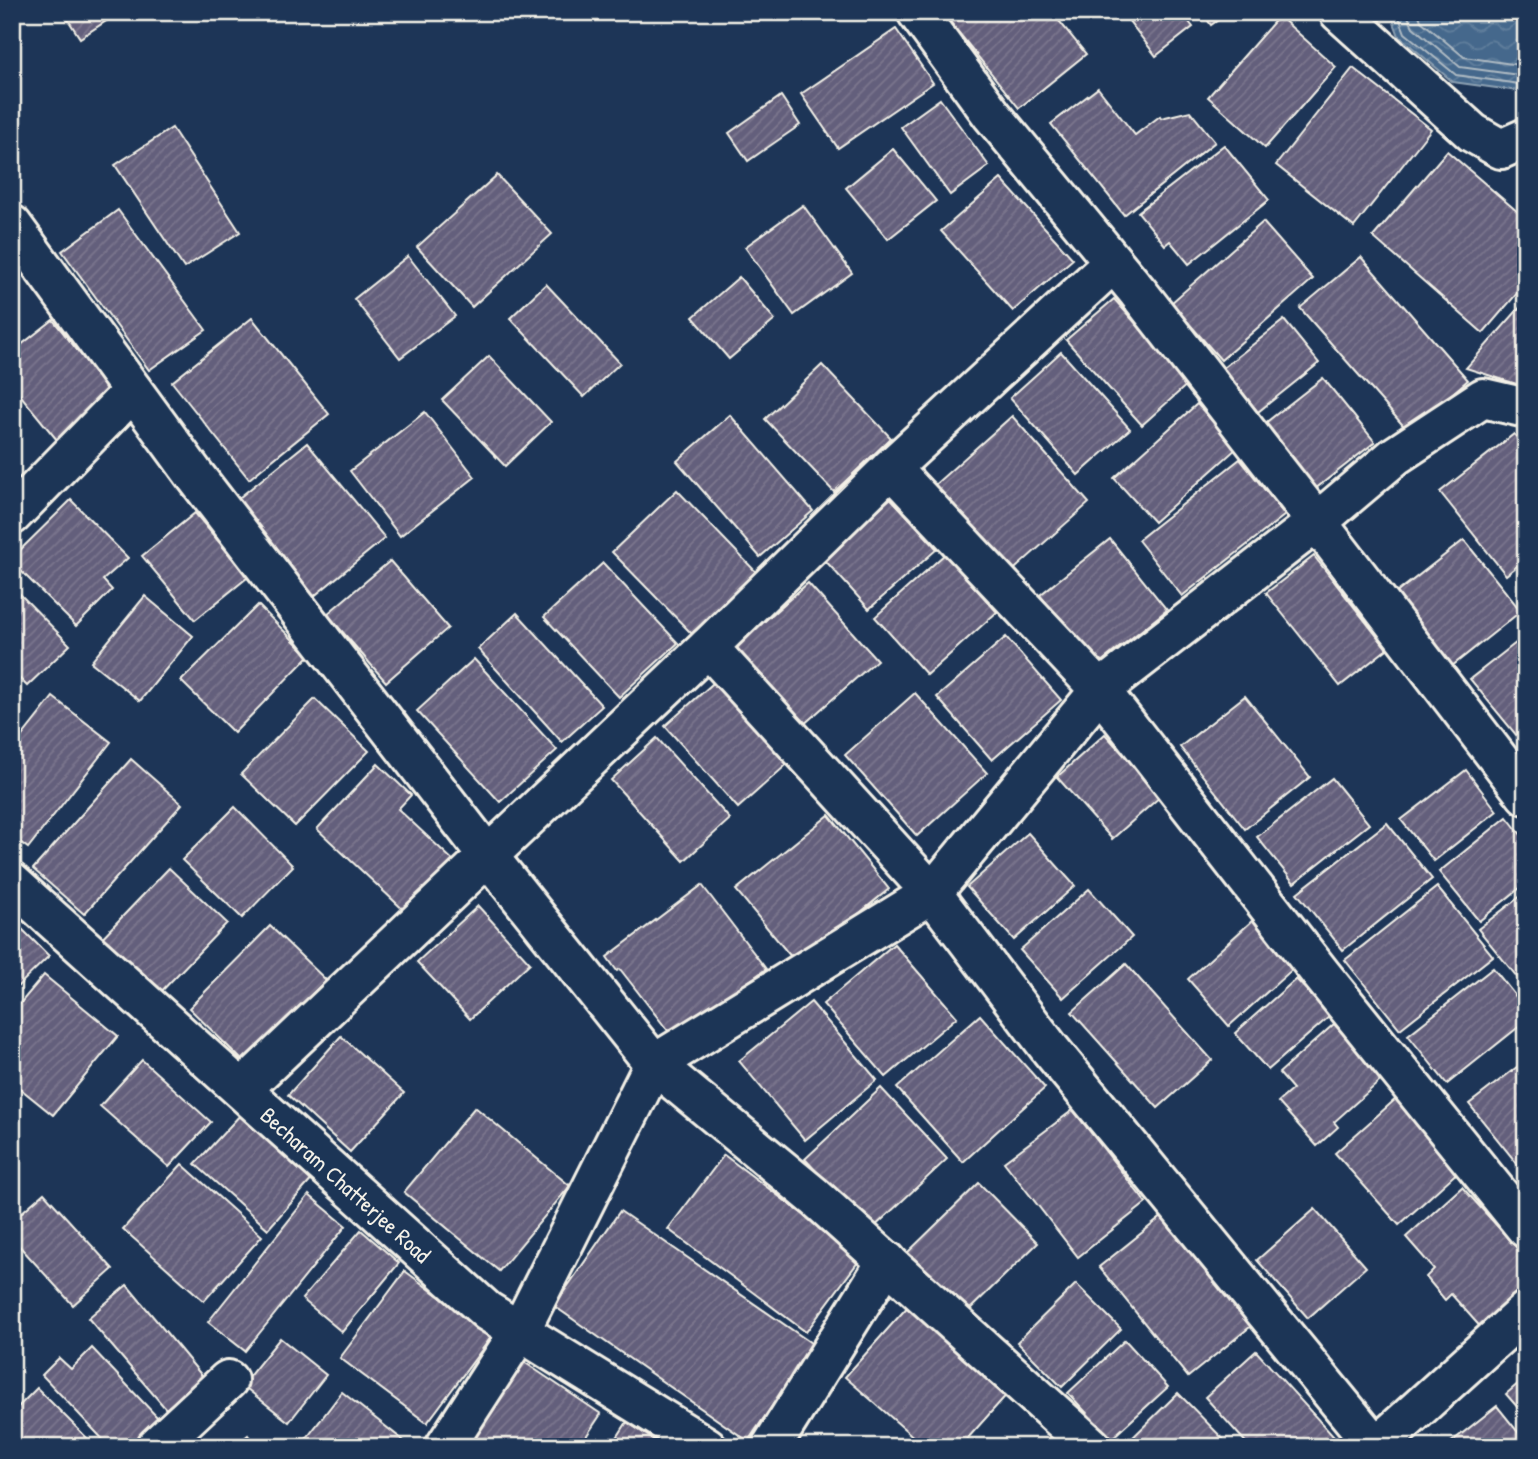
<svg xmlns="http://www.w3.org/2000/svg" width="1538" height="1459" viewBox="0 0 1538 1459" font-family="'Patrick Hand',sans-serif">
	<style>
		.water { fill: url(#water-waves); stroke: #8b9fb1; stroke-width: 2 }
		.lines { fill: none; stroke-linecap: round; stroke-linejoin: round }
		.shore { stroke: #aebac3; stroke-width: 2 }
		.building { fill: url(#building-hatch); stroke: #f4f1e8; stroke-width: 2 }
		.street-casing { stroke: #f4f1e8; stroke-width: 44 }
		.street { stroke: #1d3557; stroke-width: 38 }
		.labels { text-anchor: middle; dominant-baseline: central; stroke-width: 5; stroke-linejoin: round; paint-order: stroke }
		.street-label { font-size: 23px; fill: #f4f1e8; stroke: #1d3557 }
	</style>
	<defs>
		<pattern id="water-waves" width="16" height="10" patternUnits="userSpaceOnUse" patternTransform="scale(1.75)"><rect width="16" height="10" fill="#45688c"/><path d="M0 5q4-4 8 0t8 0" fill="none" stroke="#607e9c"/></pattern>
		<pattern id="building-hatch" width="6" height="6" patternUnits="userSpaceOnUse" patternTransform="scale(1.75)"><rect width="6" height="6" fill="#645f7b"/><path d="M-1 1l2-2M0 6l6-6M5 7l2-2" fill="none" stroke="#7b768e"/></pattern>
	</defs>
	<rect width="100%" height="100%" fill="#1d3557"/>
	<filter id="ink" filterUnits="userSpaceOnUse"><feTurbulence type="fractalNoise" baseFrequency=".0143" numOctaves="2"/><feDisplacementMap in="SourceGraphic" scale="14" xChannelSelector="R" yChannelSelector="G"/><feConvolveMatrix kernelMatrix="1 2 1 2 8 2 1 2 1" color-interpolation-filters="sRGB"/></filter>
	<g filter="url(#ink)">
		<path class="water" d="M1390,12H1526V92L1453,82L1399,36Z"/>
		<g class="lines">
			<g class="shore">
				<path d="M1397,12L1405,33L1456,75L1526,85"/>
				<path d="M1406,12L1413,27L1460,67L1526,76"/>
				<path d="M1418,12L1421,21L1464,57L1526,66"/>
			</g>
		</g>
		<g class="building">
			<path d="M63,12H120L80,38Z"/>
			<path d="M956,12H1052L1086,54L1019,108L948,19Z"/>
			<path d="M1122,12H1181L1193,27L1156,56Z"/>
			<path d="M1202,12H1229L1211,25Z"/>
			<path d="M1279,16L1336,67L1265,148L1208,97Z"/>
			<path d="M896,29L933,83L838,148L801,94Z"/>
			<path d="M1353,68L1431,129L1354,227L1276,165Z"/>
			<path d="M1098,88L1135,135L1160,116L1161,118L1190,111L1215,142L1124,215L1051,124Z"/>
			<path d="M781,96L800,125L748,161L729,133Z"/>
			<path d="M940,99L989,166L950,195L901,127Z"/>
			<path d="M172,128L240,232L184,268L115,165Z"/>
			<path d="M1224,145L1269,200L1189,264L1170,241L1165,245L1138,212Z"/>
			<path d="M893,149L936,201L888,239L846,188Z"/>
			<path d="M1447,151L1526,219V283L1483,333L1373,237Z"/>
			<path d="M497,175L552,234L472,307L417,247Z"/>
			<path d="M1001,179L1073,259L1013,311L941,231Z"/>
			<path d="M803,205L852,273L794,315L745,247Z"/>
			<path d="M118,210L206,330L149,370L62,251Z"/>
			<path d="M1263,222L1313,279L1221,360L1171,303Z"/>
			<path d="M408,256L455,316L400,358L354,299Z"/>
			<path d="M1361,257L1468,380L1408,431L1300,308Z"/>
			<path d="M739,277L775,320L729,359L693,317Z"/>
			<path d="M546,284L620,363L584,397L510,318Z"/>
			<path d="M1114,299L1189,383L1142,425L1066,340Z"/>
			<path d="M1523,304L1526,306V387L1466,368Z"/>
			<path d="M252,318L329,414L249,479L172,382Z"/>
			<path d="M53,320L113,395L57,440L12,385V352Z"/>
			<path d="M1284,320L1319,363L1258,412L1223,368Z"/>
			<path d="M1061,352L1130,429L1078,475L1010,398Z"/>
			<path d="M489,356L551,422L505,466L442,400Z"/>
			<path d="M822,365L891,438L834,492L765,419Z"/>
			<path d="M1323,378L1375,442L1315,489L1264,424Z"/>
			<path d="M1197,404L1237,448L1154,522L1114,478Z"/>
			<path d="M425,412L475,477L400,536L350,471Z"/>
			<path d="M730,415L813,511L760,557L677,461Z"/>
			<path d="M1012,416L1089,503L1008,575L931,488Z"/>
			<path d="M1514,434L1526,448V559L1506,575L1440,492Z"/>
			<path d="M307,443L385,538L313,597L234,502Z"/>
			<path d="M1240,459L1285,515L1182,596L1138,540Z"/>
			<path d="M677,490L757,573L692,634L612,552Z"/>
			<path d="M891,498L937,549L869,609L823,558Z"/>
			<path d="M71,500L128,558L103,580L112,590L76,626L12,562V558Z"/>
			<path d="M195,513L248,577L195,620L142,556Z"/>
			<path d="M1110,539L1167,610L1096,666L1040,595Z"/>
			<path d="M1464,540L1521,611L1452,666L1395,594Z"/>
			<path d="M945,554L997,612L927,675L875,617Z"/>
			<path d="M1314,556L1387,649L1340,686L1266,593Z"/>
			<path d="M390,561L448,628L386,682L327,614Z"/>
			<path d="M603,563L678,643L619,697L544,617Z"/>
			<path d="M808,583L877,660L803,725L734,648Z"/>
			<path d="M12,586L70,645L27,686L12,671Z"/>
			<path d="M145,596L193,636L140,701L91,662Z"/>
			<path d="M258,605L309,656L234,733L181,681Z"/>
			<path d="M517,613L602,706L562,742L478,649Z"/>
			<path d="M1526,635V747L1470,679Z"/>
			<path d="M1006,637L1061,700L992,760L937,697Z"/>
			<path d="M474,659L557,750L500,802L417,711Z"/>
			<path d="M720,677L793,759L738,808L665,726Z"/>
			<path d="M915,693L987,773L917,836L845,755Z"/>
			<path d="M1245,696L1310,777L1245,829L1180,747Z"/>
			<path d="M53,697L111,742L28,848L12,836V749Z"/>
			<path d="M315,699L369,751L295,826L241,774Z"/>
			<path d="M1105,734L1161,796L1112,839L1057,777Z"/>
			<path d="M657,738L730,819L684,861L611,780Z"/>
			<path d="M131,759L182,804L84,914L33,869Z"/>
			<path d="M378,764L411,795L398,809L457,864L409,915L317,829Z"/>
			<path d="M1466,770L1497,811L1434,861L1401,820Z"/>
			<path d="M1332,778L1369,824L1294,883L1257,837Z"/>
			<path d="M235,807L293,866L242,918L182,860Z"/>
			<path d="M829,815L889,889L797,964L736,890Z"/>
			<path d="M1507,817L1526,841V883L1479,921L1439,872Z"/>
			<path d="M1387,823L1432,879L1343,950L1297,893Z"/>
			<path d="M1028,833L1075,886L1014,940L967,887Z"/>
			<path d="M169,868L227,923L154,999L96,944Z"/>
			<path d="M702,885L766,969L672,1036L620,969L617,971L607,957Z"/>
			<path d="M1437,887L1493,956L1400,1029L1345,960Z"/>
			<path d="M1089,889L1132,937L1063,998L1020,950Z"/>
			<path d="M1526,892V988L1478,929Z"/>
			<path d="M478,906L530,963L470,1019L417,962Z"/>
			<path d="M12,919L49,956L12,992Z"/>
			<path d="M1253,920L1295,967L1229,1026L1188,979Z"/>
			<path d="M270,926L326,980L245,1063L189,1008Z"/>
			<path d="M894,944L957,1017L886,1077L823,1004Z"/>
			<path d="M1126,964L1212,1060L1158,1108L1072,1012Z"/>
			<path d="M1493,968L1526,1009V1021L1447,1084L1408,1035Z"/>
			<path d="M44,975L118,1036L53,1115L12,1082V1013Z"/>
			<path d="M1296,979L1330,1016L1268,1070L1235,1033Z"/>
			<path d="M811,1002L877,1080L805,1140L739,1061Z"/>
			<path d="M980,1015L1045,1088L963,1162L897,1088Z"/>
			<path d="M1334,1024L1356,1048L1360,1045L1387,1075L1334,1122L1338,1127L1317,1146L1278,1102L1293,1089L1279,1073Z"/>
			<path d="M341,1036L404,1093L350,1152L288,1095Z"/>
			<path d="M142,1060L211,1122L169,1167L100,1106Z"/>
			<path d="M1526,1060V1175L1469,1104Z"/>
			<path d="M881,1088L947,1159L871,1230L805,1159Z"/>
			<path d="M1397,1098L1461,1169L1399,1225L1335,1153Z"/>
			<path d="M475,1107L570,1186L499,1271L404,1192Z"/>
			<path d="M1073,1110L1146,1203L1078,1257L1004,1162Z"/>
			<path d="M242,1113L314,1177L268,1229L195,1164Z"/>
			<path d="M724,1155L861,1258L806,1332L668,1229Z"/>
			<path d="M182,1164L262,1236L204,1301L123,1229Z"/>
			<path d="M979,1183L1038,1243L965,1314L906,1254Z"/>
			<path d="M1462,1187L1526,1258V1294L1484,1331L1451,1294L1445,1300L1426,1277L1434,1269L1406,1237Z"/>
			<path d="M44,1193L113,1269L73,1305L12,1238V1221Z"/>
			<path d="M309,1195L346,1226L245,1351L208,1322Z"/>
			<path d="M1315,1209L1366,1267L1308,1318L1257,1260Z"/>
			<path d="M620,1211L814,1345L748,1441L554,1306Z"/>
			<path d="M1168,1212L1256,1322L1188,1377L1099,1267Z"/>
			<path d="M361,1230L399,1263L342,1332L302,1299Z"/>
			<path d="M405,1271L492,1336L427,1423L340,1358Z"/>
			<path d="M1076,1284L1121,1329L1062,1387L1017,1342Z"/>
			<path d="M127,1285L203,1377L166,1409L88,1318Z"/>
			<path d="M910,1304L1009,1392L960,1447H925L845,1377Z"/>
			<path d="M280,1338L326,1375L289,1422L242,1385Z"/>
			<path d="M1125,1340L1168,1387L1111,1439L1068,1393Z"/>
			<path d="M92,1348L158,1418L128,1447H110L42,1375L59,1358L71,1369Z"/>
			<path d="M1256,1351L1343,1447H1250L1205,1397Z"/>
			<path d="M524,1362L601,1414L579,1447H483L473,1440Z"/>
			<path d="M1526,1377V1417L1506,1394Z"/>
			<path d="M37,1388L96,1447H14L12,1445V1413Z"/>
			<path d="M342,1392L404,1441L399,1447H300Z"/>
			<path d="M1178,1393L1231,1447H1132L1128,1442Z"/>
			<path d="M1497,1406L1526,1442V1447H1445Z"/>
			<path d="M627,1422L664,1447H611Z"/>
			<path d="M248,1435L257,1447H234Z"/>
		</g>
		<g class="lines">
			<g class="street-casing">
				<g id="street">
					<path d="M917,12L992,115L1138,292L1317,522L1526,795"/>
					<path d="M1339,12L1473,133L1501,149L1526,138"/>
					<path d="M12,225L193,473L488,856L654,1064L815,1197L1092,1447"/>
					<path d="M891,468L1113,263"/>
					<path d="M12,515L133,391"/>
					<path id="s1" d="M12,883L487,1311L707,1447"/>
					<path d="M242,1089L708,647L891,468L1100,690L1321,974L1526,1228"/>
					<path d="M156,1447L228,1380"/>
					<path d="M445,1447L520,1331L654,1064L932,893L708,647"/>
					<path d="M771,1447L887,1261"/>
					<path d="M1376,1447L1050,1049L932,893L1100,690L1317,522L1395,456L1483,398L1526,408"/>
					<path d="M1376,1447L1526,1311"/>
				</g>
			</g>
			<use href="#street" class="street"/>
		</g>
	</g>
	<g class="labels">
		<g class="street-label">
			<text stroke="none"><textPath href="#s1" startOffset="450">Becharam Chatterjee Road</textPath></text>
		</g>
	</g>
	<rect width="1538" height="1459" fill="none" stroke="#1d3557" stroke-width="42"/>
	<rect x="21" y="21" width="1496" height="1417" fill="none" stroke="#f4f1e8" stroke-width="2.5" filter="url(#ink)"/>
</svg>
